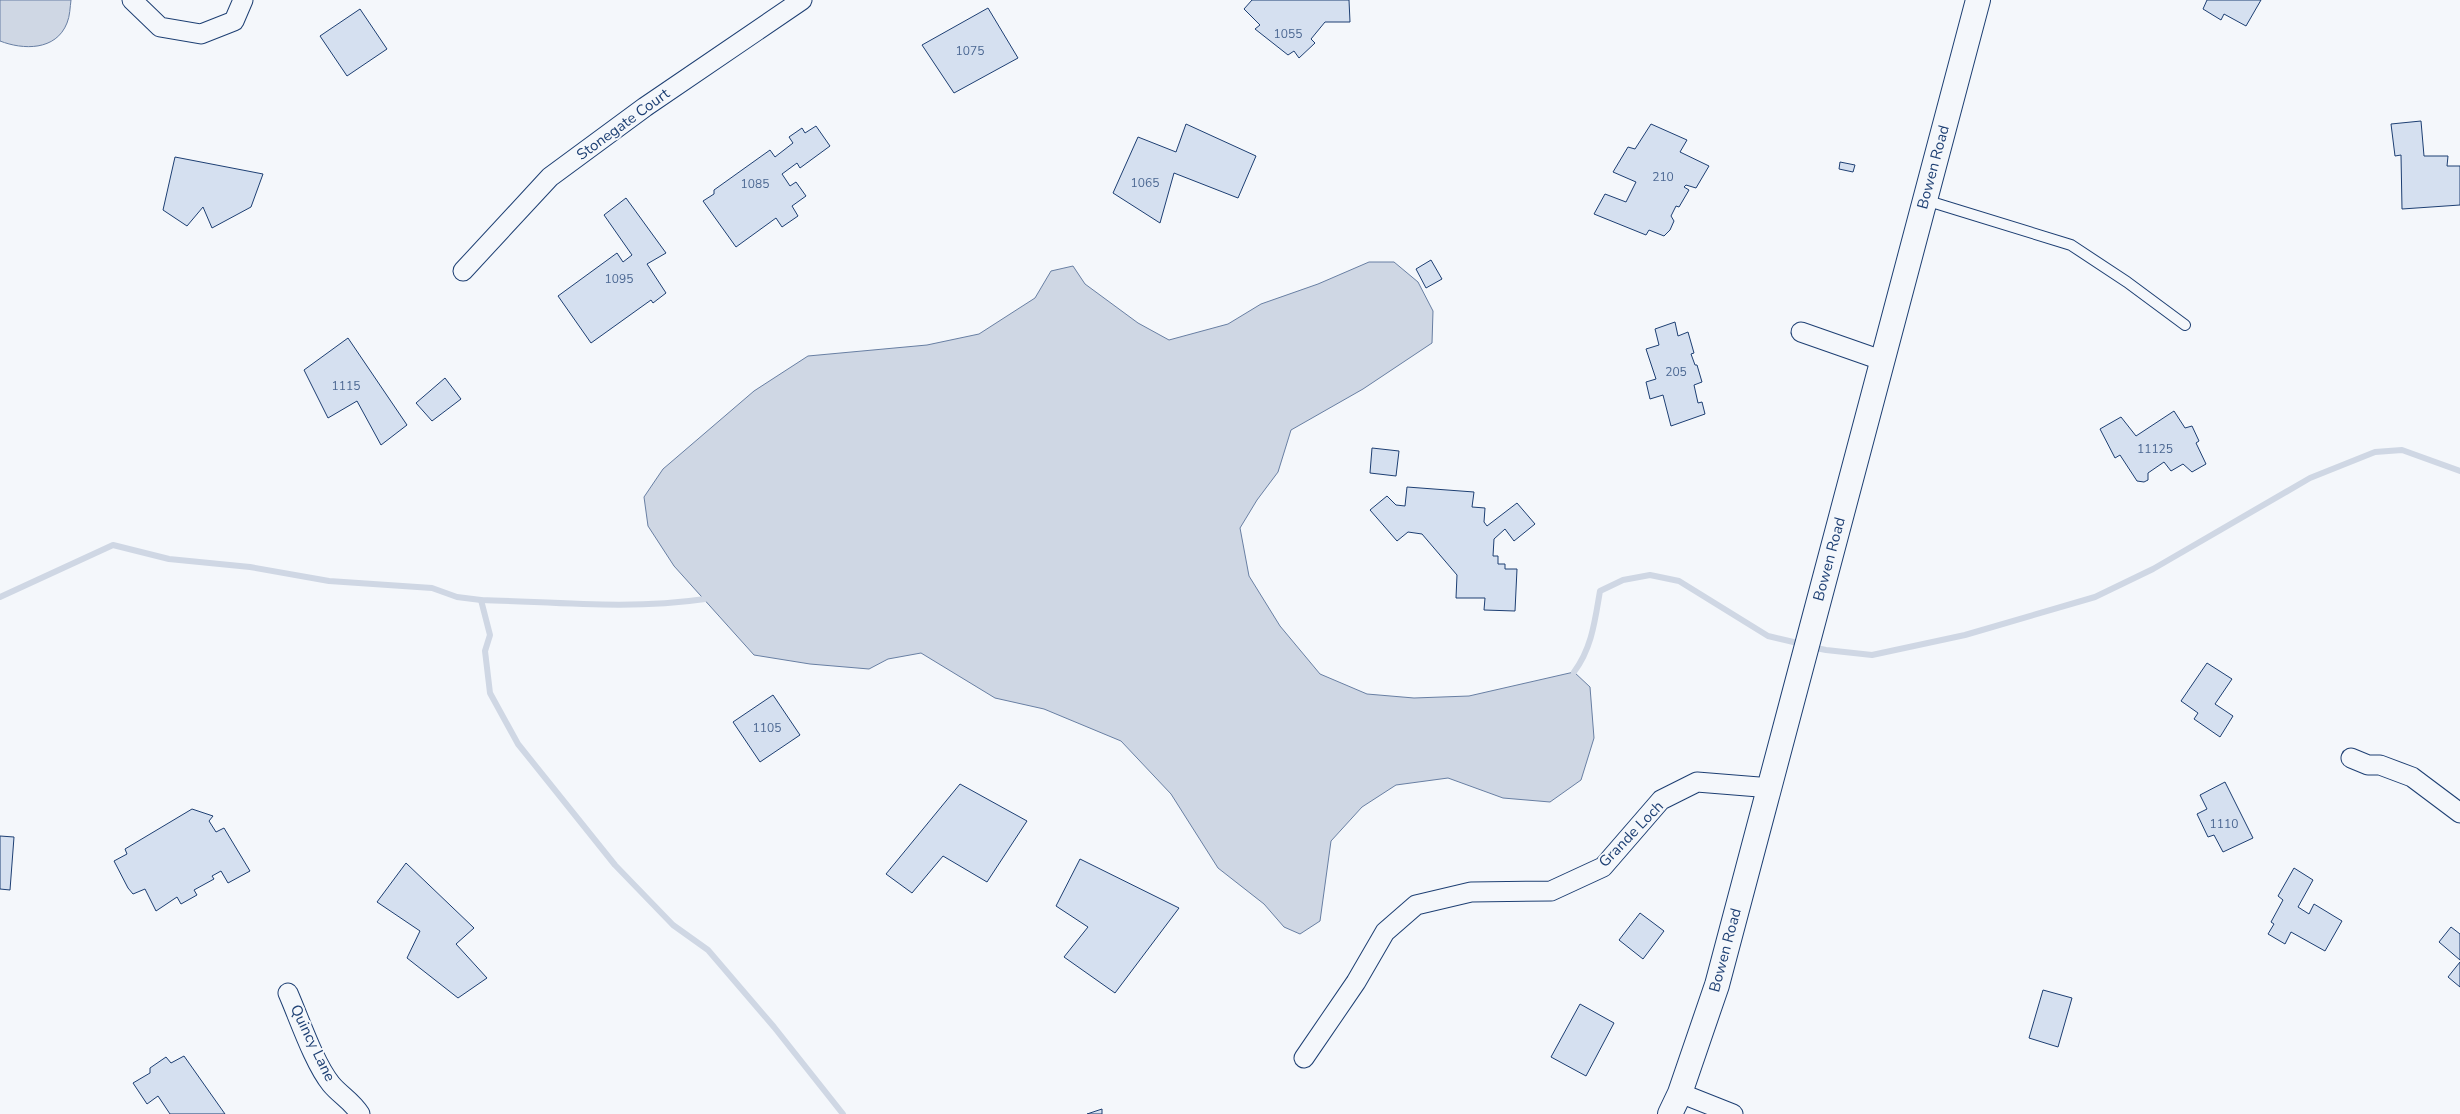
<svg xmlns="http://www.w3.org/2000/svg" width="2460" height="1114" viewBox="0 0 2460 1114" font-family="'Nunito Sans',sans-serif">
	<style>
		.water { fill: #cfd7e4; stroke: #687fa3 }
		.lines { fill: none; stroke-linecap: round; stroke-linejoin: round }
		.stream { stroke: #cfd7e4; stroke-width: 6 }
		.building { fill: #d5e0f0; stroke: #1d3f73 }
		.service-casing { stroke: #1d3f73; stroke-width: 12 }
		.minor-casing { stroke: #1d3f73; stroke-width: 21 }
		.tertiary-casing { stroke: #1d3f73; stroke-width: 26 }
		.service { stroke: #f4f7fb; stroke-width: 10 }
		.minor { stroke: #f4f7fb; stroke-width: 19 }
		.tertiary { stroke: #f4f7fb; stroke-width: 24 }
		.labels { text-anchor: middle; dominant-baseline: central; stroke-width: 4; stroke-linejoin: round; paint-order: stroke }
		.number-label { font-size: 12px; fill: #4b6792 }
		.street-label { font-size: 15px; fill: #1d3f73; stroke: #f4f7fb }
	</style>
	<rect width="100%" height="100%" fill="#f4f7fb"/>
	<g class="water">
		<path d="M0,0H71C70,7 70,16 67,23C56,51 23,50 0,41Z"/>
		<path d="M1369,262H1394L1418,282L1433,311L1432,343L1363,389L1291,430L1278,472L1257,500L1240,528L1249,576L1280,626L1320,674L1367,694L1414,698L1469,696L1574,672L1590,687L1594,738L1581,780L1550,802L1503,798L1448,778L1396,785L1362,807L1331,841L1320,921L1300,934L1284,927L1264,904L1218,868L1171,794L1121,741L1044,709L995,698L921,653L888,659L869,669L810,664L754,655L674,566L648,526L644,497L663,469L754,391L808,356L927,345L979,334L1035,298L1051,271L1073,266L1085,284L1138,323L1169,340L1228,324L1261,304L1318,284Z"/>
	</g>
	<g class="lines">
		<g class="stream">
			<path d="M0,597L113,545L169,559L250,567L329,581L432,588L457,597L481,600C555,602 631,610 705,599"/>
			<path d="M481,600L490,635L485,651L490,693L518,744L615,865L673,925L708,950L774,1027L843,1114"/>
			<path d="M1811,647L1826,650L1872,655L1965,635L2095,597L2153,569L2310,478L2375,452L2402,450L2460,471"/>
			<path d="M1574,672C1592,648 1595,620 1600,591L1623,580L1650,575L1679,581L1768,636L1802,644"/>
		</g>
	</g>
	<g class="building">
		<path d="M1252,0H1349L1350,22H1325L1311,39L1315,43L1299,58L1294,51L1288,55L1255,29L1260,25L1244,9Z"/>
		<path d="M2207,0H2261L2246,26L2224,14L2221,20L2203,9Z"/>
		<path d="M988,8L1018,58L954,93L922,45Z"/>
		<path d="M360,9L387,49L347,76L320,36Z"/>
		<path d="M2421,121L2424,156H2448L2447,166H2460V205L2402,209L2401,155L2395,156L2391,124Z"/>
		<path d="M1186,124L1256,156L1238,198L1174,173L1160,223L1113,193L1138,137L1176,152Z"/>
		<path d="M1651,124L1687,140L1680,152L1709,166L1696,188L1686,185L1684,187L1689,190L1679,207L1676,206L1671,216L1674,221L1670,230L1664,236L1649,230L1646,235L1594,214L1605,194L1626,202L1636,182L1613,172L1628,147L1635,149Z"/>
		<path d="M816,126L830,146L800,168L797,163L782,174L790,186L796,182L806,196L792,206L798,216L782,227L776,218L736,247L703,201L714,194V190L770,150L775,157L793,143L789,137L802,128L805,133Z"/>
		<path d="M175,157L263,174L251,207L212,228L203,207L187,226L163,210Z"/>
		<path d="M1840,162L1855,165L1853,172L1839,169Z"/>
		<path d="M626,198L666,253L647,264L666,293L653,303L651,300L591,343L558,296L617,253L623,262L632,255L604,215Z"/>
		<path d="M1431,260L1442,279L1426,288L1416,269Z"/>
		<path d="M1675,322L1678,336L1688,332L1694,353L1691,354L1695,365H1697L1702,382L1694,385L1698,403L1702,402L1705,414L1671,426L1663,395L1650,399L1646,382L1656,379L1646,349L1659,345L1655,329Z"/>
		<path d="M348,338L407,425L381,445L357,401L328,418L304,370Z"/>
		<path d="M445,378L461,399L432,421L416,403Z"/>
		<path d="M2174,411L2185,428L2192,426L2199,441L2196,443L2206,464L2192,472L2183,464L2171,471L2164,462L2148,473V480L2144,482L2137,481L2120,455L2115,458L2100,429L2121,417L2136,436Z"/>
		<path d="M1372,448L1399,451L1396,476L1370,473Z"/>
		<path d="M1407,487L1474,492L1472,507L1485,508L1484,522L1487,526L1517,503L1535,524L1514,541L1505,529L1494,539L1493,556H1498V564H1505V569H1517L1515,611L1484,610L1485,598H1456L1457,575L1422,534L1408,532L1397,541L1370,510L1387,496L1396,505L1405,506Z"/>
		<path d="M2207,663L2232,679L2215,704L2233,716L2220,737L2194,719L2198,713L2181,701Z"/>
		<path d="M773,695L800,735L760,762L733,722Z"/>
		<path d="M2225,782L2253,838L2223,852L2214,835L2208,837L2197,814L2207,809L2200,795Z"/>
		<path d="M960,784L1027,821L987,882L943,856L912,893L886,874Z"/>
		<path d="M192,809L213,816L209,821L216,832L224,828L250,871L228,883L221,871L212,876L214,879L194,890L197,895L181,904L177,897L156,911L145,889L133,894L128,888L114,861L127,854L125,849Z"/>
		<path d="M0,836L14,837L10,890L0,889Z"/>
		<path d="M1080,859L1179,908L1115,993L1064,957L1088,927L1056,906Z"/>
		<path d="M406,863L474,928L456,944L487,978L458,998L407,958L420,931L377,902Z"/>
		<path d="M2294,868L2313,880L2298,907L2309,914L2314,904L2342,921L2325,951L2291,932L2285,944L2268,934L2274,924L2271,922L2283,900L2278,896Z"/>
		<path d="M1640,913L1664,931L1643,959L1619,940Z"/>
		<path d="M2451,927L2460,934V960L2439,942Z"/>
		<path d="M2460,962V987L2448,977Z"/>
		<path d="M2043,990L2072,998L2058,1047L2029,1038Z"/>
		<path d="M1580,1004L1614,1023L1586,1076L1551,1057Z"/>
		<path d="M184,1056L225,1114H170L158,1096L147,1104L133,1083L150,1073V1068L166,1057L171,1063Z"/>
		<path d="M1102,1109V1114H1087Z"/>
	</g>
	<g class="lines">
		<g class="service-casing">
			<path id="service" d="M1925,200L2071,245L2127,282L2185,325"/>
		</g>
		<g class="minor-casing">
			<g id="minor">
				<path d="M132,0L160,27L201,34L234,21L243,0"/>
				<path d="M463,271L550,177L645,107L802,0"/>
				<path d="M1801,332L1881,360"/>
				<path d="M2351,758L2368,765H2380L2412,777L2460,813"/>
				<path d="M288,993C299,1018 314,1063 331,1084C340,1095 352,1101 360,1114"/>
				<path d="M1304,1058L1356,982L1385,932L1416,905L1471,892L1551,891L1603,867L1661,800L1697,782L1759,787L1768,790"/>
				<path d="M1680,1093L1733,1114"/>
			</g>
		</g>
		<g class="tertiary-casing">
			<path id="tertiary" d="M1670,1114L1680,1093L1717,985L1978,0"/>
		</g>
		<use href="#service" class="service"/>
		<use href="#minor" class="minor"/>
		<use href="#tertiary" class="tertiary"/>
	</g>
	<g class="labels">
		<g class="number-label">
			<text x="1288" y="34">1055</text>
			<text x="970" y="51">1075</text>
			<text x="1663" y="177">210</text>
			<text x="1145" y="183">1065</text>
			<text x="755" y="184">1085</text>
			<text x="619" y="279">1095</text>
			<text x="1676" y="372">205</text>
			<text x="346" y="386">1115</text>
			<text x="2155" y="449">11125</text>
			<text x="767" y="728">1105</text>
			<text x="2224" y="824">1110</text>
		</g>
		<g class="street-label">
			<text transform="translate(623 124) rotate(-36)">Stonegate Court</text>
			<text transform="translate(1933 167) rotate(-75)">Bowen Road</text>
			<text transform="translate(1829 559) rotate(-75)">Bowen Road</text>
			<text transform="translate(1631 834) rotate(-46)">Grande Loch</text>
			<text transform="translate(1725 950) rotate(-75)">Bowen Road</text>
			<text transform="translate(313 1043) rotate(64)">Quincy Lane</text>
		</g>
	</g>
</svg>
